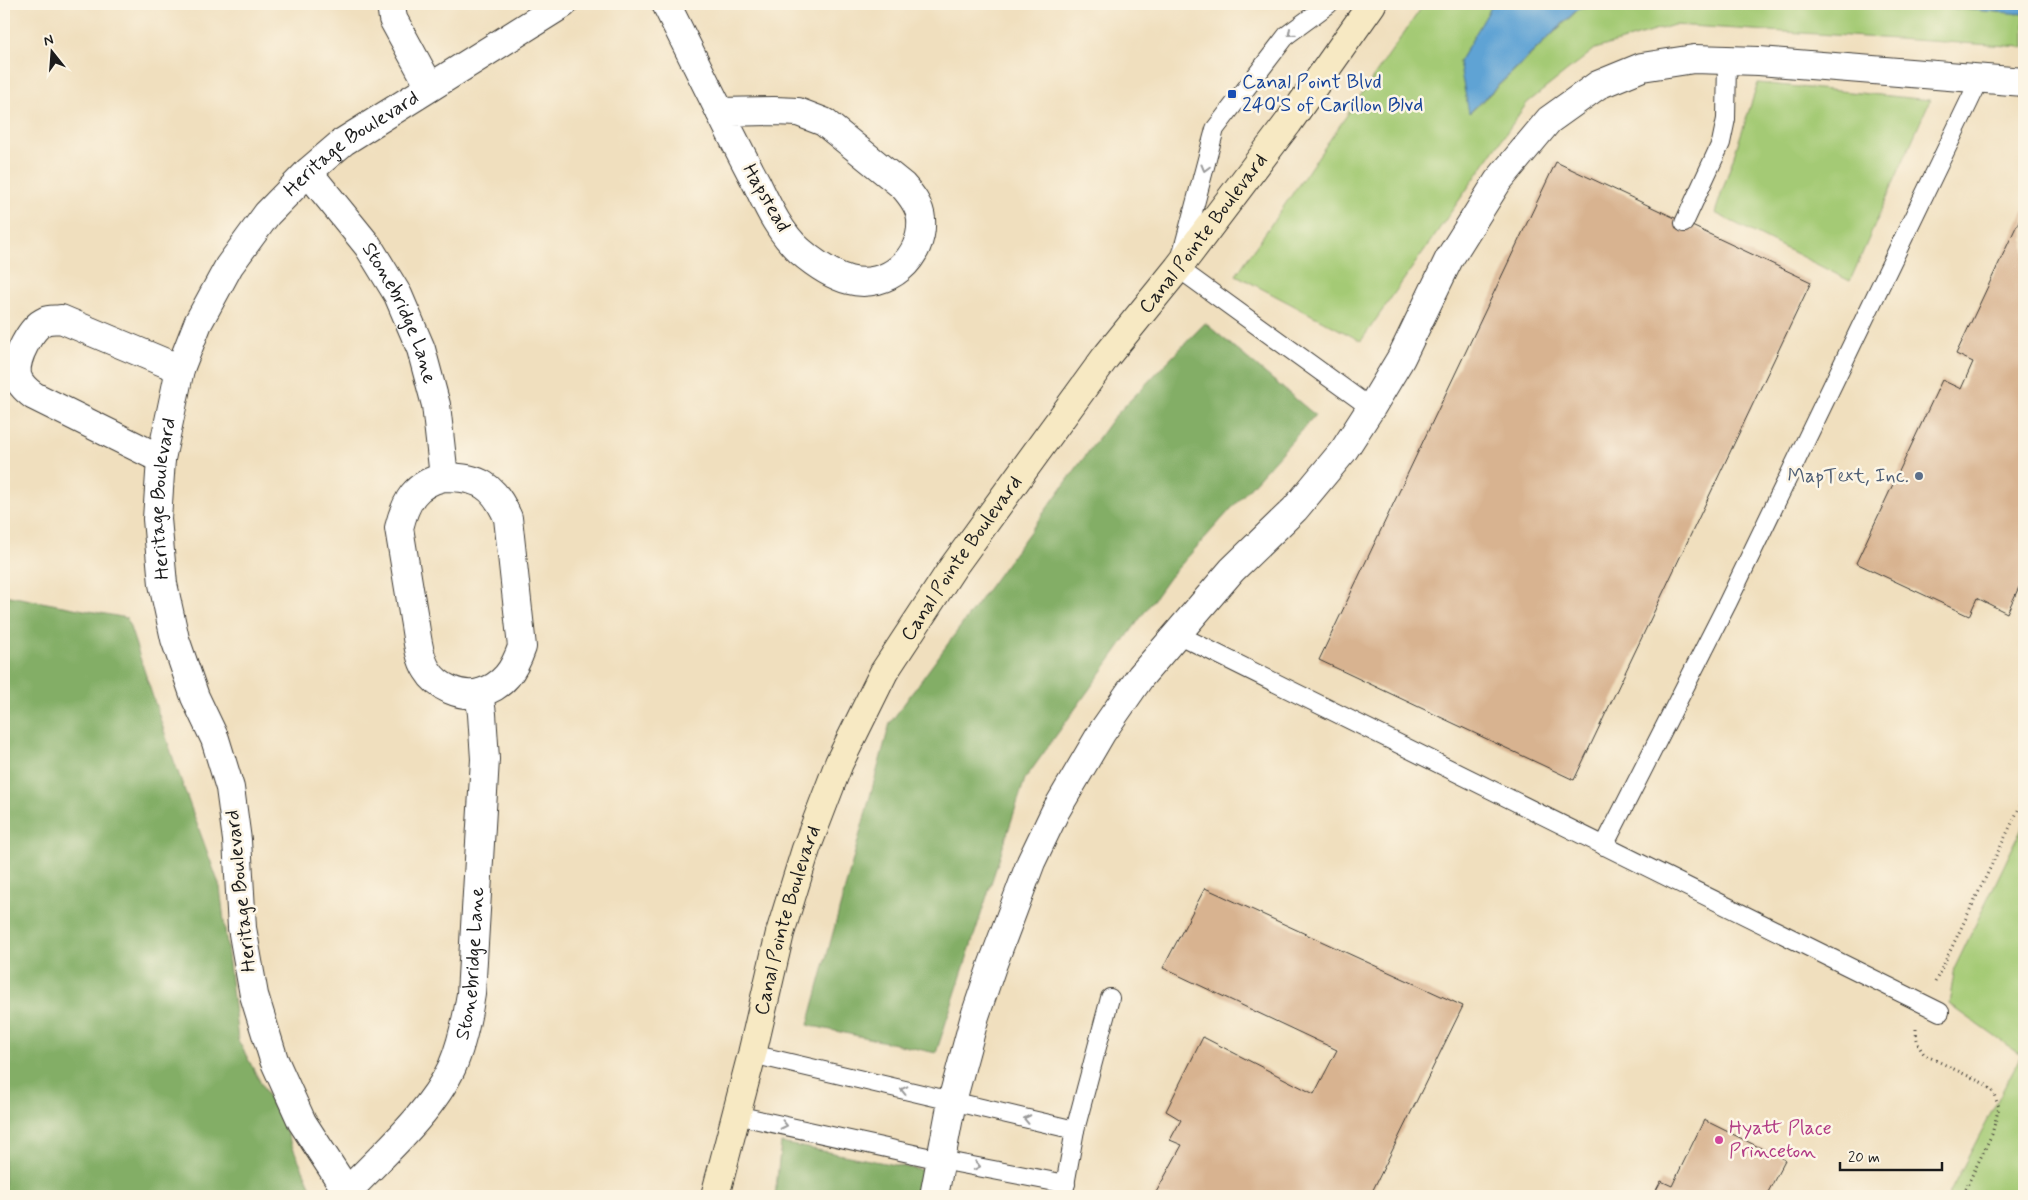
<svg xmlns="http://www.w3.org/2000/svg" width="2028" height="1200" viewBox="0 0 2028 1200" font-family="Mynerve,sans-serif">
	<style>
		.green { fill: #a4ca74; stroke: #607348 }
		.forest { fill: #83ae66; stroke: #506541 }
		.water { fill: #5fa3d4; stroke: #3e6078 }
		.building { fill: #d8b390 }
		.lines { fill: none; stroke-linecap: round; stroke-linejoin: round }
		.lane-casing { stroke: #3c3934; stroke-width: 20 }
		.street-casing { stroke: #3c3934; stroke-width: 30 }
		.secondary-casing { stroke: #3c3934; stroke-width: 30 }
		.path { stroke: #3c3934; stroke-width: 3; stroke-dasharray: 1 4; stroke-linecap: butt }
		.lane { stroke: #fff; stroke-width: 18 }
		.street { stroke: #fff; stroke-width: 28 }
		.secondary { stroke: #f7e9c3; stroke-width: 28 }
		.oneway { stroke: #999 }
		.transit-dot { fill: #1a4fb4; stroke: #fcf5e5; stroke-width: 2 }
		.service-dot { fill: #5c6f8a; stroke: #fcf5e5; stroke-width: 2 }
		.hotel-dot { fill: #d1479c; stroke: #fcf5e5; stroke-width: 2 }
		.labels { text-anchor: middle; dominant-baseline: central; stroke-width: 5; stroke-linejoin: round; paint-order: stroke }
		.transit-label { font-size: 20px; fill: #164399; stroke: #fcf5e5; text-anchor: start }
		.street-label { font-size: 20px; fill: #1c1c1c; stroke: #fcf5e5 }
		.service-label { font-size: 20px; fill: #4e5e75; stroke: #fcf5e5; text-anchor: end }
		.hotel-label { font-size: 20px; fill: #b23c85; stroke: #fcf5e5; text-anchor: start }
	</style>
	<rect width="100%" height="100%" fill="#fcf5e5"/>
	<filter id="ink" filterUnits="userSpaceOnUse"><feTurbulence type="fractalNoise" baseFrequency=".02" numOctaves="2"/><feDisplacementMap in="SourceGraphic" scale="10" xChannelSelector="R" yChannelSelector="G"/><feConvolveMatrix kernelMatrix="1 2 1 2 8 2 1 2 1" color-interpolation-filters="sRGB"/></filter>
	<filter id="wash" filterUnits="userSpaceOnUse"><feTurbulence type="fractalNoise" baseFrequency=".0096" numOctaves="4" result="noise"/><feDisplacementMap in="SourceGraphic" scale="20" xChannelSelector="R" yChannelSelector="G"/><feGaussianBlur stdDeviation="1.12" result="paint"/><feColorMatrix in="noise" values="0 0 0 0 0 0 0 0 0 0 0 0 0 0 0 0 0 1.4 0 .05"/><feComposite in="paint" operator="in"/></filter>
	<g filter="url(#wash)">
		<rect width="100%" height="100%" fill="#f0dfbe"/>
		<g class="green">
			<path d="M1424,4H1493L1459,62L1470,113L1579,9L1605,4H1896L2024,14V47L1674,25L1595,49L1527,103L1361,341L1236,275Z"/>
			<path d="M1758,83L1930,100L1850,281L1715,213Z"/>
			<path d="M2024,824V1196H1948L2021,1055L1949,1004L1955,967Z"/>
		</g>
		<g class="forest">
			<path d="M1205,323L1315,415L1169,578L1025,779L936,1053L808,1025L890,723L1113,418Z"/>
			<path d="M4,595L127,618L174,761L220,887L238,1040L282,1123L315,1196H4Z"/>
			<path d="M781,1143L926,1171L920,1196H775Z"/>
		</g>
		<g class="water">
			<path d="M1493,4H1605L1578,9L1469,113L1459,62Z"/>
			<path d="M1896,4H2024V14Z"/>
		</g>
		<g id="blocks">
			<g class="building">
				<path d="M1556,162L1811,282L1574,780L1319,660Z"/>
				<path d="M2024,210V589L2019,587L2007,613L1977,598L1969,616L1856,563L1942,380L1961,389L1973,362L1956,354Z"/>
				<path d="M1205,888L1463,1006L1370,1196H1154L1182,1145L1170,1140L1181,1120L1166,1111L1203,1037L1314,1094L1337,1050L1163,968Z"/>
				<path d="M1704,1120L1785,1160L1766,1196H1653L1661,1181L1672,1186Z"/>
			</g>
		</g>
	</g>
	<g filter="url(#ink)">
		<use href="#blocks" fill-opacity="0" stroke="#3c3934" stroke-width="1"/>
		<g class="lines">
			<g class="lane-casing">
				<g id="lane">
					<path d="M1329,4L1287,35L1215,129L1178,268L1371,408"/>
					<path d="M1684,223L1721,143L1726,119L1727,60"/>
					<path d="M1177,634L1940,1012"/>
					<path d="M1604,846L1728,602L1980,79"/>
					<path d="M752,1054L1075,1130"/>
					<path d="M736,1115L941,1160L1066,1184"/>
					<path d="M1063,1196L1075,1130L1110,998"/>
				</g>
			</g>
			<g class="street-casing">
				<g id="street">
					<path d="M391,4L393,19L430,87"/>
					<path d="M666,4L720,112"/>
					<path d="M774,111L798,112L824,122L903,186C911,195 920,206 921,219C924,258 887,290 849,280C831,275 814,263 800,251C780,233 768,207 757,184C744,160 732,136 720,112Z"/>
					<path id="s1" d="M308,172L368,246L398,295L421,349L436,405L444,477"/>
					<path d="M161,459L34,396C27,391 19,384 17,375C14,359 31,327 45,321C50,319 56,320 61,319L180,369"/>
					<path d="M444,477C479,477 494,485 508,518L522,647C514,670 504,686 480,693C461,698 437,687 427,670C418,656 417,635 414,619C409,588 404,558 399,528C406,500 415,484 444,477Z"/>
					<path id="s2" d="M347,1192C381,1156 431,1113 452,1067C462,1044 467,1019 471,994L485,759L482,714L479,693"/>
					<path id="s3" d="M350,1196L302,1122L274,1060L254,995L242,928L237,840L230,788L215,739L195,697L175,639L163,584L157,519L161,459L180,369L198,323L229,266L267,214L308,172L343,142L563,4"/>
					<path d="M934,1196L952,1101L975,1016L992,966L1031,862L1055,812L1102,732L1141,676L1232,570L1295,509L1344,450L1371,408L1401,358L1449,259L1498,181L1549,120L1598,85L1642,67L1694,59L1759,61L2024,82"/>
				</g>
			</g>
			<g class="secondary-casing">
				<g id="secondary">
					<path id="s4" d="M715,1196L752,1054L780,933L806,849L839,763L884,672L953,567L1105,358L1178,268L1288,123L1372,4"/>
				</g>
			</g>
			<g class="path">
				<path d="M1935,982L2024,798"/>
				<path d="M1916,1029C1916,1039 1918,1047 1925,1055L1985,1084L1993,1092L1999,1107L1992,1134L1962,1196"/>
			</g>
			<use href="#lane" class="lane"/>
			<use href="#street" class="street"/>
			<use href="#secondary" class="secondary"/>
		</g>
		<defs><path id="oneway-chevron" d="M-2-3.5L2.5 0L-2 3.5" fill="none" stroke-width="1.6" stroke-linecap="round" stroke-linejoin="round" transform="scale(1.25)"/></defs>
		<g class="oneway">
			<use href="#oneway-chevron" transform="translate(1291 33) rotate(139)"/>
			<use href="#oneway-chevron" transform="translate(1205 168) rotate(105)"/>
			<use href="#oneway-chevron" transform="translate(904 1090) rotate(-167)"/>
			<use href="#oneway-chevron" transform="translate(1027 1119) rotate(-168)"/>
			<use href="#oneway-chevron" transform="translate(784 1125) rotate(12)"/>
			<use href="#oneway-chevron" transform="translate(977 1166) rotate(10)"/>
		</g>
	</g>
	<rect class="transit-dot" x="1227" y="89" width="10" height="10" rx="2.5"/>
	<circle class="service-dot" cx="1919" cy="476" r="5"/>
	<circle class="hotel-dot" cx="1719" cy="1140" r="5"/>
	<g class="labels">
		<g class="transit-label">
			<text x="1242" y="82">Canal Point Blvd<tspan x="1242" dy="23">240'S of Carillon Blvd</tspan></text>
		</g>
		<g class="street-label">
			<text stroke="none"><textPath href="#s3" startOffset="1155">Heritage Boulevard</textPath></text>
			<text transform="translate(766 198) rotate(60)">Hapstead</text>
			<text stroke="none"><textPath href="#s4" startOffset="1095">Canal Pointe Boulevard</textPath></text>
			<text stroke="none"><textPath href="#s1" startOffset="170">Stonebridge Lane</textPath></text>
			<text stroke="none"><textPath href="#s3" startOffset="734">Heritage Boulevard</textPath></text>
			<text stroke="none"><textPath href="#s4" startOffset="690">Canal Pointe Boulevard</textPath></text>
			<text transform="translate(241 891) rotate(-96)">Heritage Boulevard</text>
			<text stroke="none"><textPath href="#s4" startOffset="285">Canal Pointe Boulevard</textPath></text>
			<text stroke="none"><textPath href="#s2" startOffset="270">Stonebridge Lane</textPath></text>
		</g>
		<g class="service-label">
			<text x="1909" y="476">MapText, Inc.</text>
		</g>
		<g class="hotel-label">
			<text x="1729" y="1128">Hyatt Place<tspan x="1729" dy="23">Princeton</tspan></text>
		</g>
	</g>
	<rect width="2028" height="1200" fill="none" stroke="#fcf5e5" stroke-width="20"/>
	<g transform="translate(52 52) rotate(343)" stroke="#fcf5e5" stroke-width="4" paint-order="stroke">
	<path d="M0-4L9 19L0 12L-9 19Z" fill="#1c1c1c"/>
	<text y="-8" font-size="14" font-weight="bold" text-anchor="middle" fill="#1c1c1c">N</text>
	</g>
	<path d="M1840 1162v8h102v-8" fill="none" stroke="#1c1c1c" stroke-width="2.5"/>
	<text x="1848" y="1162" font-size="15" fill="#1c1c1c" stroke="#fcf5e5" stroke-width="4" paint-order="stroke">20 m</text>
</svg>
